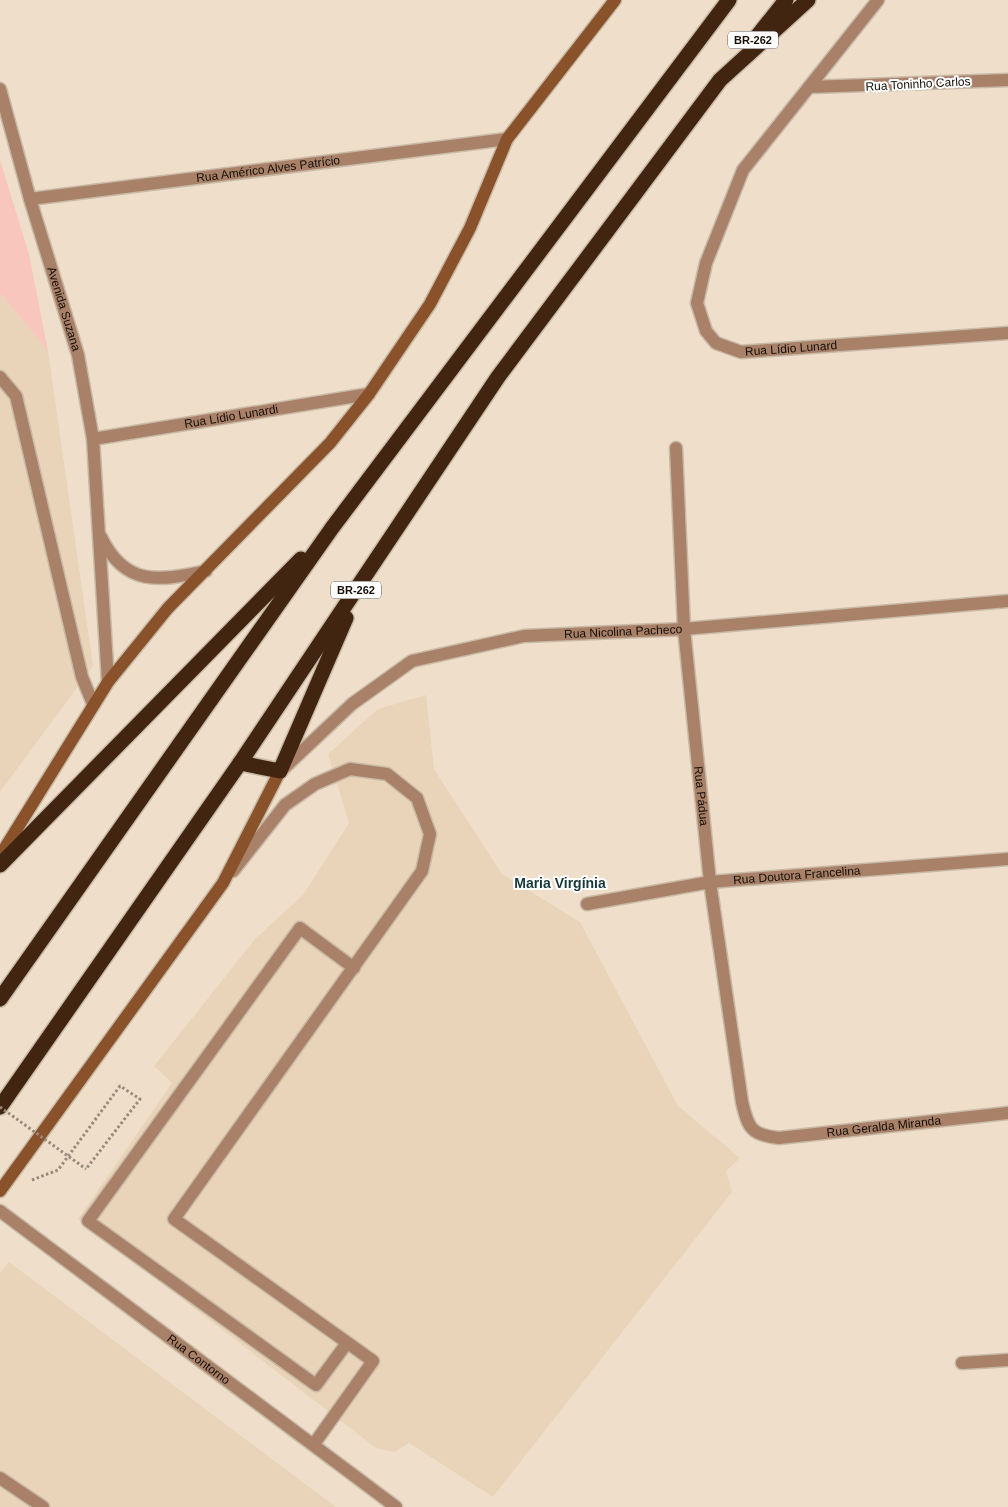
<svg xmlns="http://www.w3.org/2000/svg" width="1008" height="1507" viewBox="0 0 1008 1507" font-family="Arial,sans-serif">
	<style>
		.built { fill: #e9d4b9 }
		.pitch { fill: #f9c6bd }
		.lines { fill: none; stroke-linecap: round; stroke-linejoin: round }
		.service-casing { stroke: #c8baa7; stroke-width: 15 }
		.minor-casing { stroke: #c8baa7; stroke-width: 15 }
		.secondary-casing { stroke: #c8baa7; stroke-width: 15 }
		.motorway-casing { stroke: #c8baa7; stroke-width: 18 }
		.path { stroke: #968a7b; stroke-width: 3; stroke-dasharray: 2.5 2.5; stroke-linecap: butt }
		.service { stroke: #a98168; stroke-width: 12 }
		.minor { stroke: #a98168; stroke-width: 12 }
		.secondary { stroke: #8a522b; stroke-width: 12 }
		.motorway { stroke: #422511; stroke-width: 15 }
		.path-bridge { stroke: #968a7b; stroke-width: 3; stroke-dasharray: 2.5 2.5; stroke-linecap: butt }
		.labels { text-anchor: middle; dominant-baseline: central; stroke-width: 4; stroke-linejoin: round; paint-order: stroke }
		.shield { fill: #fff; stroke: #5b5752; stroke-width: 1 }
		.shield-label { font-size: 11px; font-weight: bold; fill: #150f08 }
		.street-label { font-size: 12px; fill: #150f08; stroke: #fff }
		.neighbourhood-label { font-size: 14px; font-weight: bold; fill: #173937; stroke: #fff }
	</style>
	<rect width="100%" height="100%" fill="#efdfca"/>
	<g class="built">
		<path d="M0,293L48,351L93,666L0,792Z"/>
		<path d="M426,695L434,769L502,874L580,922L678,1106L740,1158L726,1171L732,1192L493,1497L409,1443L394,1452L376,1448L78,1219L172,1083L154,1066L255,939L303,895L349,823L328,754L378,709Z"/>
		<path d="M9,1262L336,1507H0V1273Z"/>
	</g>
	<path class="pitch" d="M0,160L29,254L48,351L0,293Z"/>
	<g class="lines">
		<g class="service-casing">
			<g id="service">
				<path d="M0,377L16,396L82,677L93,704"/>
				<path d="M233,871L285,805L315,784L350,769L387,774L417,798L430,834L422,871L174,1219L373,1361L314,1444"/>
				<path d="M347,1343L316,1385L88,1221L300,928L354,968"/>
				<path d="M0,1478L43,1507"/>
			</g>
		</g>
		<g class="minor-casing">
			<g id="minor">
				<path id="s1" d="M1008,80L809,87L743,170L706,263L697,303L706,331L716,343L741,352L1008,333"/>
				<path d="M809,87L878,0"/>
				<path id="s2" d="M0,89L30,199L78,355L93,439L108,682"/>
				<path id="s3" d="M30,199L507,139"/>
				<path id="s4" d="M93,439L369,394"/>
				<path id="s5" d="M676,448L684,629L710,882L742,1102C748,1128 751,1135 779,1138L1008,1113"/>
				<path d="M101,537C125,587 159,581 206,571"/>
				<path id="s6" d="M282,770L352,704L412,661L524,636L684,629L1008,601"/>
				<path id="s7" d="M587,904L710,882L1008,859"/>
				<path id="s8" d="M0,1211L396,1507"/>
				<path d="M962,1363L1008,1360"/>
			</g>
		</g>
		<g class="secondary-casing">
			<g id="secondary">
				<path d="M0,856L108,682L168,608L330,443L369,394L430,304L470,228L507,139L615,0"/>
				<path d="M0,1191L223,883L280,771"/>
			</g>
		</g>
		<g class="motorway-casing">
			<g id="motorway">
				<path d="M755,39L786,0"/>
				<path d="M240,763L280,771L346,618"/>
				<path d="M0,865L301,559"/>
				<path d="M0,999L332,528L729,0"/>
				<path d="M0,1107L240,763L498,377L720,80L808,0"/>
			</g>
		</g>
		<path class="path" d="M32,1180L58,1170L120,1086L140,1099L86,1169"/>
		<use href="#service" class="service"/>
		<use href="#minor" class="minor"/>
		<use href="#secondary" class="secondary"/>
		<use href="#motorway" class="motorway"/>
		<path class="path-bridge" d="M0,1107L86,1169"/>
	</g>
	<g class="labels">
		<g class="shield">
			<rect x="728" y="31.5" width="50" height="17" rx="4"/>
			<rect x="331" y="581.5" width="50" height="17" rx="4"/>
		</g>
		<g class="shield-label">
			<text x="753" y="40">BR-262</text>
			<text x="356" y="590">BR-262</text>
		</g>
		<g class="street-label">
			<text transform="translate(918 84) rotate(-3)">Rua Toninho Carlos</text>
			<text stroke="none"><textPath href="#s3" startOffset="240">Rua Américo Alves Patrício</textPath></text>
			<text stroke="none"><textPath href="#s2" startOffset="229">Avenida Suzana</textPath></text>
			<text stroke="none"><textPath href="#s1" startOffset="568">Rua Lídio Lunard</textPath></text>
			<text stroke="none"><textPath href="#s4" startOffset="140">Rua Lídio Lunardi</textPath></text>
			<text stroke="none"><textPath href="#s6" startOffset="384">Rua Nicolina Pacheco</textPath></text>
			<text stroke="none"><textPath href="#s5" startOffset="349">Rua Pádua</textPath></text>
			<text stroke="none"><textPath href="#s7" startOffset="212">Rua Doutora Francelina</textPath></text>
			<text stroke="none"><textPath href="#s5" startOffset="821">Rua Geralda Miranda</textPath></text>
			<text stroke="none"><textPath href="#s8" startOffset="248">Rua Contorno</textPath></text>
		</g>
		<g class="neighbourhood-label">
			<text x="560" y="883">Maria Virgínia</text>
		</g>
	</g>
</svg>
